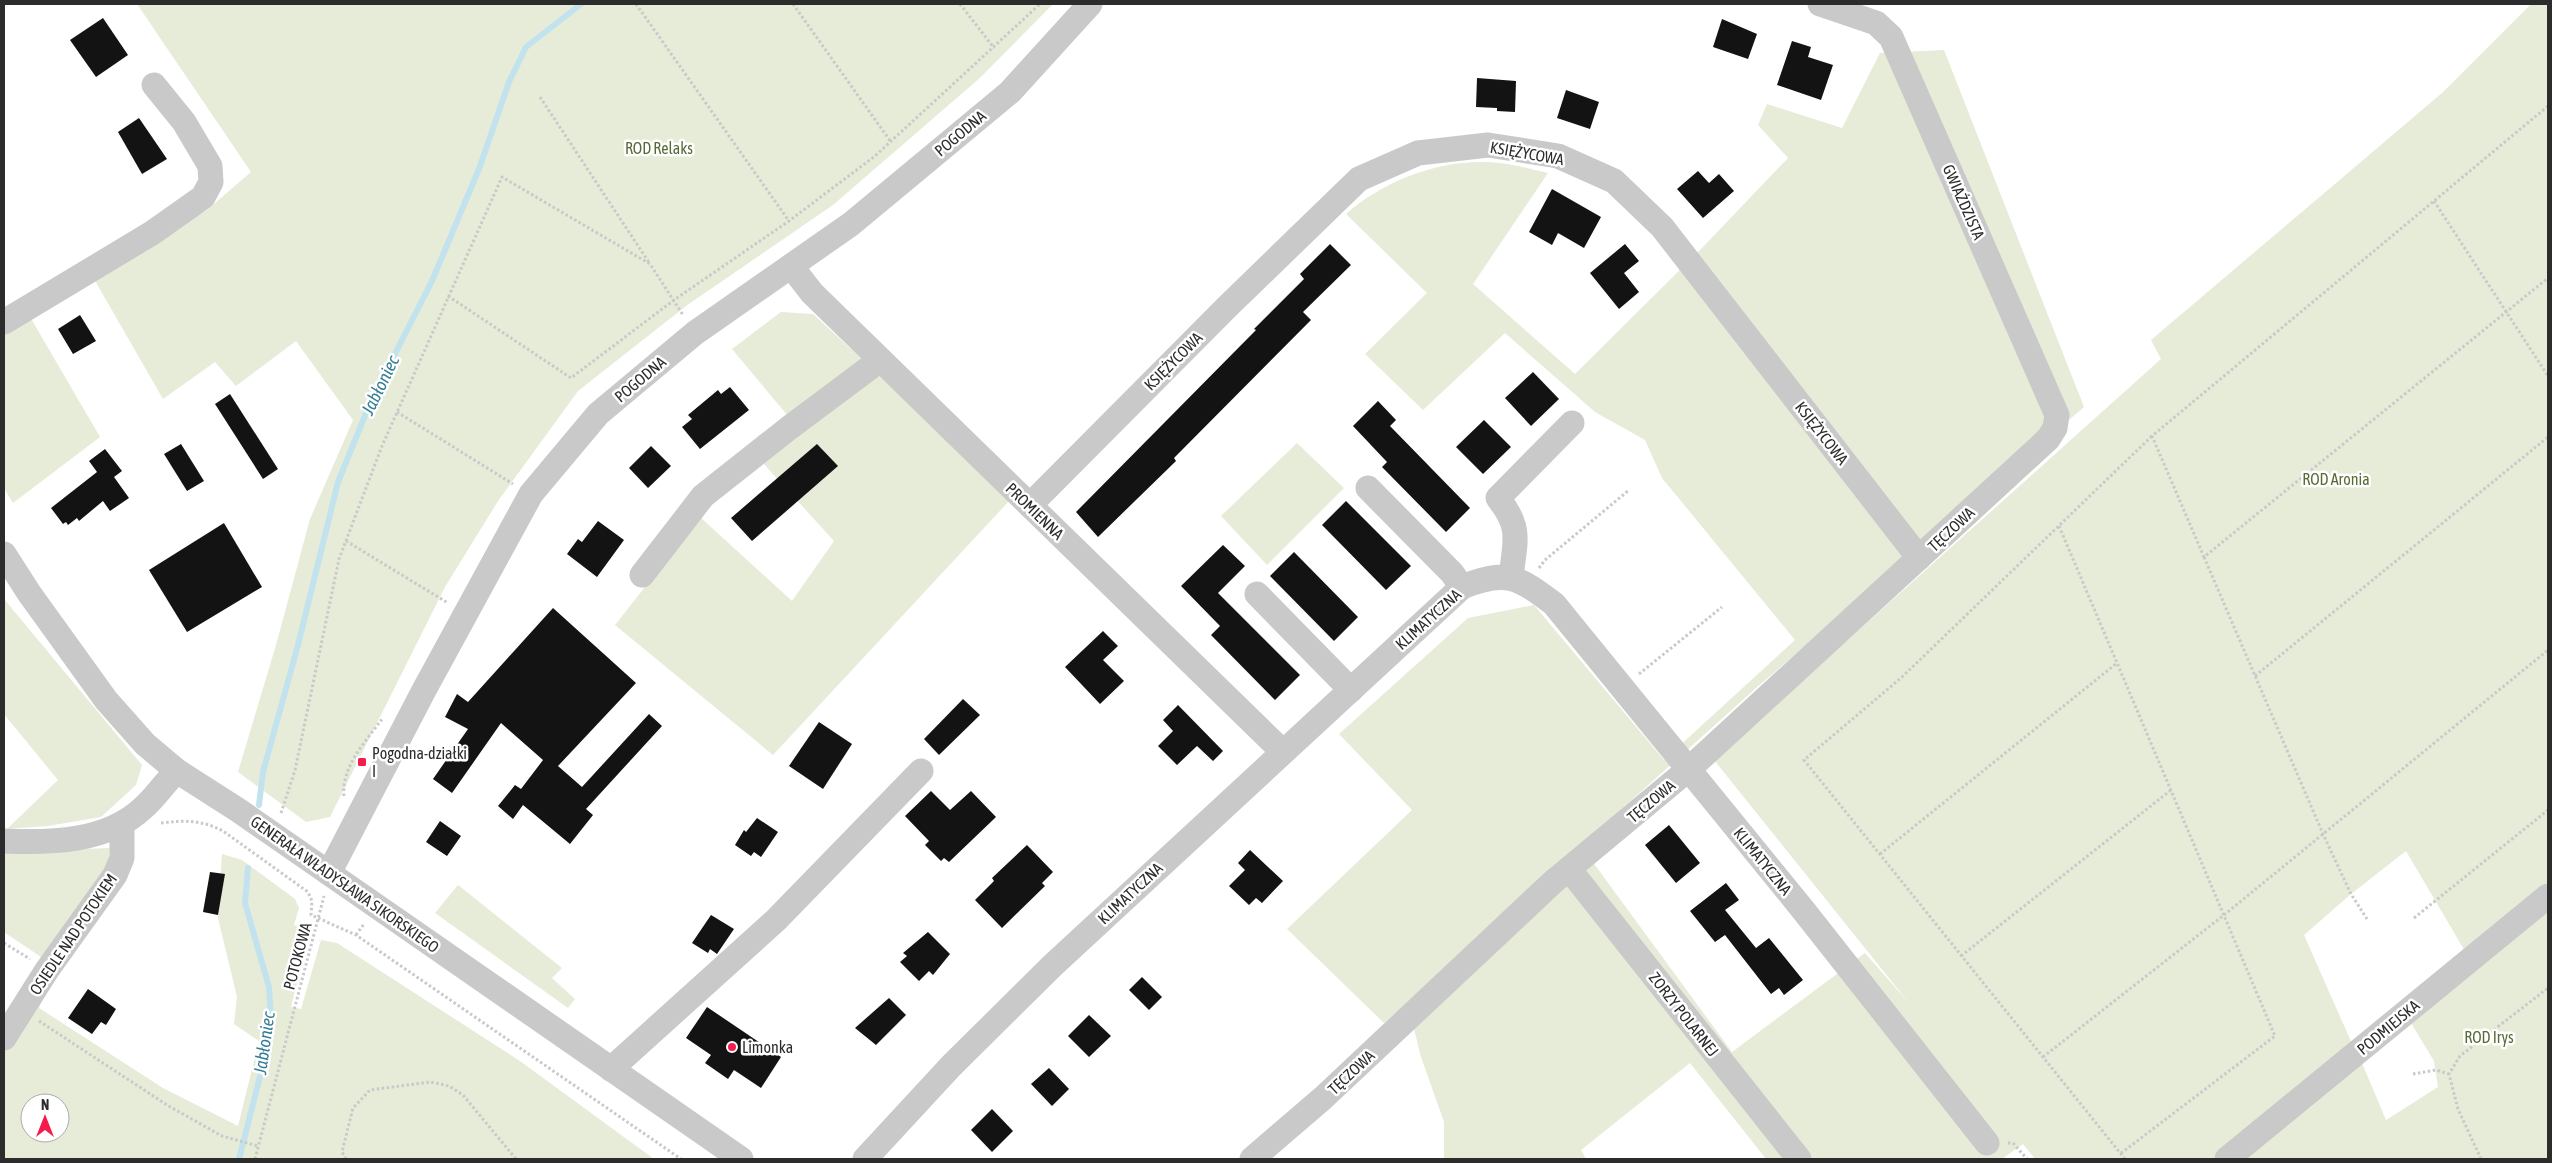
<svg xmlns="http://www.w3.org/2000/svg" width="2552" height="1163" viewBox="0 0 2552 1163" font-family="'Asap Condensed',sans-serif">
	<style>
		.green { fill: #e6ecd8; fill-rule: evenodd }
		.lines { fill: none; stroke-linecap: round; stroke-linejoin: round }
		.stream { stroke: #c2e3ee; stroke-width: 6 }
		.building { fill: #131313 }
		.path { stroke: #c9c9c9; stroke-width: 3; stroke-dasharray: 2.5 2.5; stroke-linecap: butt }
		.minor { stroke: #c9c9c9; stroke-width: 25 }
		.poi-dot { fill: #f51c4d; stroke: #fff; stroke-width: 2 }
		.labels { text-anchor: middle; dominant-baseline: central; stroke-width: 5; stroke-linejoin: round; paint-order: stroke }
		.street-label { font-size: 16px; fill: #2c2c2c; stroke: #fff }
		.park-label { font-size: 16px; fill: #576b36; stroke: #fff }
		.poi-label { font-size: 16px; fill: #2c2c2c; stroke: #fff; text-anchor: start }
		.water-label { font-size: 18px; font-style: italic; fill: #337e95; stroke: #fff }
	</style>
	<rect width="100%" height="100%" fill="#fff"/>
	<g class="green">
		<path d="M137,4H1053L981,77L833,205L686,306L578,391L498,501L445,587L330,817L306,822L238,772L276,645L310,519L353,420L296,341L236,386L215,362L163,399L94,279L207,210L251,172Z"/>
		<path d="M2531,4H2548V886L2466,953L2406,851L2351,894L2304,935L2353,1046L2213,1159H2035L2023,1144L2002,1159H1766L1690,1063L1581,1150L1586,1159H1444V1122L1421,1057L1414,1029L1592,861L1732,1052L1865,953L1909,1003L1714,760L2161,359L2151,340L2442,93Z"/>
		<path d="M1944,50L2084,407L1756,688L1384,1023L1287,929L1412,810L1339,734L1468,618L1534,605L1664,760L1795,640L1662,478L1645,440L1595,412L1505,333L1423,410L1365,354L1427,293L1346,214C1388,177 1451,155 1507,164C1521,166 1534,170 1548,173L1473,284L1575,374L1702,248L1788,158L1758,125L1767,104L1842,128L1880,53Z"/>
		<path d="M781,312L813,314L864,361L788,416L732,349Z"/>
		<path d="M30,317L100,437L13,503L4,488V333Z"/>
		<path d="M878,375L1010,500L773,755L615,625L700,517L792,601L834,541L762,462Z"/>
		<path d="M1297,443L1344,488L1267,565L1221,516Z"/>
		<path d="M4,599L142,765L136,785L101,817L48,826L7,829L58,780L4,714Z"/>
		<path d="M110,848L108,867L44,959L4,932V852Z"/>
		<path d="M222,854L242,860L295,899L299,908L294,925L310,931L291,1007L301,1009L321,940L337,943L520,1061L654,1159H4V1052L49,974L39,1008L163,1088L238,1126L259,1041L234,1024L237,997L218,918ZM30,1103H60V1133H30Z"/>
		<path d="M458,885L562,968L552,978L575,999L568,1008L435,913Z"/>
		<path d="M2548,910V1159H2242L2362,1063L2386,1120L2438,1087L2434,1061L2411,1023Z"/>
	</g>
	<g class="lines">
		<g class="stream">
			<path d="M259,805L263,772L298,645L338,482L371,401L432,281L479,169L509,82L526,47L581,4"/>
			<path d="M239,1159L267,1049L271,1018L269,987L245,903L248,868"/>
		</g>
	</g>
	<g class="building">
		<path d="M103,18L128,55L96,77L70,40Z"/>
		<path d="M1722,19L1757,34L1748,59L1713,47Z"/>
		<path d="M1792,41L1811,47L1808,57L1833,65L1821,100L1777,85Z"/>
		<path d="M1477,78L1516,81L1515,112L1497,111V108L1476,107Z"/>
		<path d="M1566,90L1599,102L1590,129L1557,118Z"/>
		<path d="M139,118L167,159L142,174L118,132Z"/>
		<path d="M1698,171L1709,183L1719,174L1734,191L1703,218L1677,189Z"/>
		<path d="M1552,189L1601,217L1584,248L1558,233L1552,245L1529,232Z"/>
		<path d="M1330,244L1351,265L1303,312L1311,320L1174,458L1176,461L1098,537L1076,512L1256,330L1254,329L1304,279L1300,274Z"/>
		<path d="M1625,244L1639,261L1624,273L1639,292L1619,309L1590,273Z"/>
		<path d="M80,315L96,341L73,354L58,329Z"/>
		<path d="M1533,372L1559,399L1531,426L1505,398Z"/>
		<path d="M730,387L749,410L700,449L682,427L692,419L688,415L718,390L721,394Z"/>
		<path d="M230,394L278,469L263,479L215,404Z"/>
		<path d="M1378,401L1396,420L1390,426L1470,508L1446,532L1382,467L1387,462L1353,426Z"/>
		<path d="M1484,420L1511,447L1483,474L1456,447Z"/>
		<path d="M181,444L204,481L187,491L164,454Z"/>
		<path d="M817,444L838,466L752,541L731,518Z"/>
		<path d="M651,446L671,466L648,488L629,468Z"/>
		<path d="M105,449L122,471L114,477L129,498L110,511L103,501L79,521L77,518L68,525L66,522L63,524L51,508L97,472L89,461Z"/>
		<path d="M1346,501L1411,566L1386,590L1322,525Z"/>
		<path d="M598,521L624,540L597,577L567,554L578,539L582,542Z"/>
		<path d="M224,523L262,587L187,632L149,570Z"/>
		<path d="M1223,545L1245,566L1218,593L1300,675L1275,700L1211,635L1220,626L1181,586Z"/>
		<path d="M1294,552L1358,617L1334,641L1270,576Z"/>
		<path d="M553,608L636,683L558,766L582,787L649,714L662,726L586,809L593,815L570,844L523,805L513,819L498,806L515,785L521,789L543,760L501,723L452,793L433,779L468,729L445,717L457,694L468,702Z"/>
		<path d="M1103,631L1118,646L1103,660L1124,681L1100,704L1065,667Z"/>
		<path d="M963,699L980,715L939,755L924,739Z"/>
		<path d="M1178,705L1223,751L1213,761L1197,746L1177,765L1158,746L1173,731L1163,720Z"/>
		<path d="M819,722L852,744L823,789L789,766Z"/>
		<path d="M931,791L950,810L971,791L996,817L949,862L944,858L941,861L925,845L929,841L905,816Z"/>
		<path d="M757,818L778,832L761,857L754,852L751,856L735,845L744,830L746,832Z"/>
		<path d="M440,821L461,836L447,856L426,842Z"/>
		<path d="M1669,825L1700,863L1676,883L1645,845Z"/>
		<path d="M1027,845L1053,872L1042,883L1045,886L1002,928L975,900L994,881L992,878Z"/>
		<path d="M1250,850L1283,881L1262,903L1256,898L1249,905L1229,886L1245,870L1238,863Z"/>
		<path d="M210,872L225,874L218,915L203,912Z"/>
		<path d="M1726,883L1739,900L1725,910L1756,948L1769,938L1803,980L1784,995L1779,988L1771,994L1725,935L1715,942L1690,911Z"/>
		<path d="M711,915L734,929L717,954L710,949L708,953L692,943Z"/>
		<path d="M928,932L950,954L933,975L929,971L919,981L900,962L907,956L903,953Z"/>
		<path d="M1142,977L1162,997L1149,1010L1129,990Z"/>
		<path d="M88,989L116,1009L106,1025L101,1022L92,1034L68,1018Z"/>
		<path d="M889,998L906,1015L876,1045L855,1028Z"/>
		<path d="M707,1007L781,1057L761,1088L734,1070L728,1079L705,1063L711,1055L686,1038Z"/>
		<path d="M1089,1015L1111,1036L1089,1057L1068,1036Z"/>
		<path d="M1049,1068L1069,1089L1052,1106L1031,1084Z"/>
		<path d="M992,1109L1013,1131L992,1152L971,1130Z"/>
	</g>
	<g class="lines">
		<g class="path">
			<path d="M636,4L789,221"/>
			<path d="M793,4L891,142"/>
			<path d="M960,4L994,48"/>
			<path d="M540,97L650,264"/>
			<path d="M2548,106L2152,436L2204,557L2548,278"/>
			<path d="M2434,201L2548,376"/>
			<path d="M448,296L571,378L674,300L789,221L875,156L1040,4"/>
			<path d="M397,412L513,484"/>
			<path d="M2059,526L2275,1036L2120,1154"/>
			<path d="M346,541L448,603"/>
			<path d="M2204,557L2323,834L2351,894L2367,919"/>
			<path d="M1539,568L1545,560L1629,490"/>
			<path d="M1639,674L1722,607"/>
			<path d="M2255,676L2548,437"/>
			<path d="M344,796C341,767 366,741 382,719"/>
			<path d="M281,813L295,770L339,559L382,446L502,177L650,264L683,315"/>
			<path d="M161,823C185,820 202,820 223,831L308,892L312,901L311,915L356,935L681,1159"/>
			<path d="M1880,854L2117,663"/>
			<path d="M2414,918L2548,810"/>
			<path d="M356,935L364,924"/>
			<path d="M4,943L30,959"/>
			<path d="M1961,956L2171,790"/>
			<path d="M39,1021L167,1105L222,1136L258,1146"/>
			<path d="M2043,1057L2224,915L2548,650"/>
			<path d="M2413,1074L2436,1070L2449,1074"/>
			<path d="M2008,1143H2013L2027,1159"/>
			<path d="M255,1159L324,896"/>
			<path d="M346,1159L342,1152L353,1108L370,1090L430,1082L449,1086L463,1095L516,1159"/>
			<path d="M2125,1159L1804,760L1901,678L2152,436"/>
			<path d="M2481,1159L2458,1109L2449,1074L2460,1056L2548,988"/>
		</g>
		<g class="minor">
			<path d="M791,266L812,293L1283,752"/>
			<path d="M4,322L152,233L203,197L211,182L210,166L184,122L154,85"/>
			<path d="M1368,488L1452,573L1462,587"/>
			<path d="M1030,505L1228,306L1359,179L1418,153L1488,145L1558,156L1614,181L1662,227L1919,558"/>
			<path d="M4,554L29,593L106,700L145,744L177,771L238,810L741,1159"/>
			<path d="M642,575L703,496L789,428L880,360"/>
			<path d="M1511,577C1515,541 1522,528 1498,498L1572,423"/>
			<path d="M1257,594L1351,690"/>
			<path d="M4,841C51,843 107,842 143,808C156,797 164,783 177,771"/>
			<path d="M1569,869L1799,1159"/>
			<path d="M329,873L423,692L531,494L598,414L695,333L851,224L1010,92L1090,4"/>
			<path d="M4,1038L47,970L115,875L122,858V825"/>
			<path d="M611,1069L776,920L921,771"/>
			<path d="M865,1159L951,1066L1052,966L1462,587C1506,569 1518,577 1554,604L1804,911L1987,1143"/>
			<path d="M1252,1159L1323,1098L1553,882L1689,769L2048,439L2055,428L2057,415L1891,37L1876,23L1820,4"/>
			<path d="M2227,1159L2548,896"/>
		</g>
	</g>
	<g class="poi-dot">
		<rect x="357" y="757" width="10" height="10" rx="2.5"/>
		<circle cx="732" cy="1047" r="5"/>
	</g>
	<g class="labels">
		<g class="street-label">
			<text transform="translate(960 133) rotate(-40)">POGODNA</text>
			<text transform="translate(1527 153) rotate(10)">KSIĘŻYCOWA</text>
			<text transform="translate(1964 202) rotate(66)">GWIAŹDZISTA</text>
			<text transform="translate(1173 361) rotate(-45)">KSIĘŻYCOWA</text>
			<text transform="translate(640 379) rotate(-40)">POGODNA</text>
			<text transform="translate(1822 433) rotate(52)">KSIĘŻYCOWA</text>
			<text transform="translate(1035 511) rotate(44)">PROMIENNA</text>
			<text transform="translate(1951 529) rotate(-43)">TĘCZOWA</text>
			<text transform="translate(1428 619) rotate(-42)">KLIMATYCZNA</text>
			<text transform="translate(1651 801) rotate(-40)">TĘCZOWA</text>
			<text transform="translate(1763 861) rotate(51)">KLIMATYCZNA</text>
			<text transform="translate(345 884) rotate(35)">GENERAŁA WŁADYSŁAWA SIKORSKIEGO</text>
			<text transform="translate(1130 893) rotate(-43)">KLIMATYCZNA</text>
			<text transform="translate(73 934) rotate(-56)">OSIEDLE NAD POTOKIEM</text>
			<text transform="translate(297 956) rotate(-75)">POTOKOWA</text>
			<text transform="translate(1684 1014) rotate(52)">ZORZY POLARNEJ</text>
			<text transform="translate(2388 1027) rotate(-40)">PODMIEJSKA</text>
			<text transform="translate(1351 1072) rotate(-43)">TĘCZOWA</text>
		</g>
		<g class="park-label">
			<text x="659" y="148">ROD Relaks</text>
			<text x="2336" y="479">ROD Aronia</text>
			<text x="2489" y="1037">ROD Irys</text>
		</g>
		<g class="poi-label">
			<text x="372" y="753">Pogodna-działki<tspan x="372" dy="18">I</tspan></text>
			<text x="742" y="1047">Limonka</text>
		</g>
		<g class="water-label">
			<text transform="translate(380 385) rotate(-64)">Jabłoniec</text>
			<text transform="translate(264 1043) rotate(-82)">Jabłoniec</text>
		</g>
	</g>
	<rect width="2552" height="1163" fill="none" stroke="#2c2c2c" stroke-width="10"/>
	<g transform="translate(45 1118)"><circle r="24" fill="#ffffff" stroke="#ababab"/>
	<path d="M0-4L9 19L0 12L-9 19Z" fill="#f51c4d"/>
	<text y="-8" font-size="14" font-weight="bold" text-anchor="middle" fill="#2c2c2c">N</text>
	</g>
</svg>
